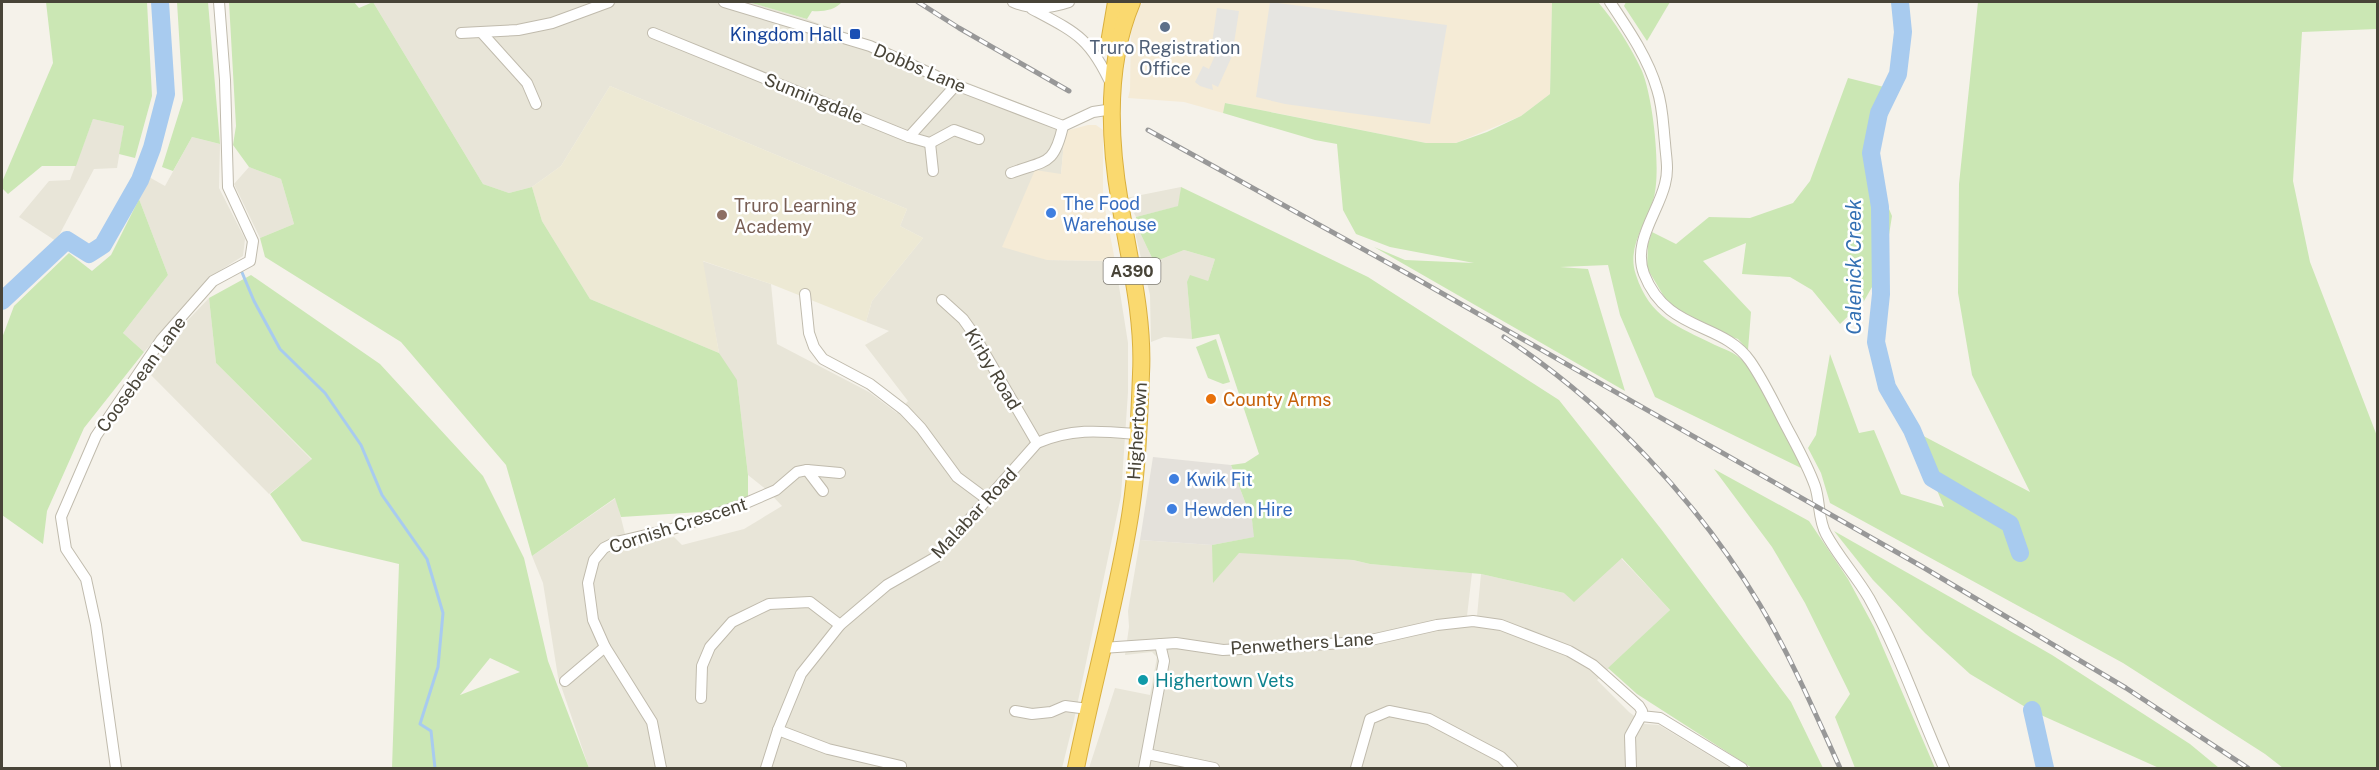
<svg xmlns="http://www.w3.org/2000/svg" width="2379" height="770" viewBox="0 0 2379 770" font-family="'Public Sans',sans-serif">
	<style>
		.residential { fill: #e8e5d8 }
		.commercial { fill: #f5ebd6 }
		.industrial { fill: #e4e1db }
		.education { fill: #ede9d4 }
		.green { fill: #cbe7b4; fill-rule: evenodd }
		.parking { fill: #e6e5e1 }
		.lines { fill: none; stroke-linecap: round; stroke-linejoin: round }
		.stream { stroke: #a8cbef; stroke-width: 3 }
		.river { stroke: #a8cbef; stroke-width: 18 }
		.minor-casing { stroke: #c0bbad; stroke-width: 12 }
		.highway-casing { stroke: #dab03e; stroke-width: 18 }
		.minor { stroke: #fff; stroke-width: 10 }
		.highway { stroke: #fad96f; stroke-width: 16 }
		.rail-casing { stroke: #989898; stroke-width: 5 }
		.rail { stroke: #fff; stroke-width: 3; stroke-dasharray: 9; stroke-linecap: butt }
		.service-dot { fill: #5c6f8a; stroke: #fff; stroke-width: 2 }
		.transit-dot { fill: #1a4fb4; stroke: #fff; stroke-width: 2 }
		.shop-dot { fill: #3f7fe0; stroke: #fff; stroke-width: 2 }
		.education-dot { fill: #8d6e63; stroke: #fff; stroke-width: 2 }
		.food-dot { fill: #e8710a; stroke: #fff; stroke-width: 2 }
		.culture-dot { fill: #0f9aa8; stroke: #fff; stroke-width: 2 }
		.labels { text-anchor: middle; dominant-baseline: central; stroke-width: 5; stroke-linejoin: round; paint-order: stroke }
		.shield { fill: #fff; stroke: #7f7c74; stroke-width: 1.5 }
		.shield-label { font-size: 16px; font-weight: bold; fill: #484438 }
		.transit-label { font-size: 18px; fill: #164399; stroke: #fff; text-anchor: end }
		.service-label { font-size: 18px; fill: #4e5e75; stroke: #fff }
		.street-label { font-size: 18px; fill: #484438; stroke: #fff }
		.shop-label { font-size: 18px; fill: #366cbe; stroke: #fff; text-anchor: start }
		.education-label { font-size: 18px; fill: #785e54; stroke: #fff; text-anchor: start }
		.food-label { font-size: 18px; fill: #c56008; stroke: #fff; text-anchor: start }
		.culture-label { font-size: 18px; fill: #0d838f; stroke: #fff; text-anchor: start }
		.water-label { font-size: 20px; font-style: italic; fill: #3370b3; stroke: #fff }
	</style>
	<rect width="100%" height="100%" fill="#f5f2ea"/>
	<g class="residential">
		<path d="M373,2H748L807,19L1055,117L1065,131L1061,174L1047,260L1115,261L1128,343V392L1121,496L1074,720L1062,768H589L558,677L543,583L532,556L616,498L628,546L674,537L682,545L744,529L782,506L767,490L748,475L737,380L728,372L719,353L702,261L771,284L777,344L869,392L897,413L908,401L865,345L889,331L866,322L872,301L923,238L900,226L907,209L610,86L561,166L532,187L509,193L483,184Z"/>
		<path d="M93,119L124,126L117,168L94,169L56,241L19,217L49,181L70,180Z"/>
		<path d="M192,137L220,144L219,188L245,239L243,256L211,276L144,352L123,333L168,275L139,199L149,177L165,186Z"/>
		<path d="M249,167L281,179L294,224L260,238L234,184Z"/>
		<path d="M1181,187L1179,206L1136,217L1126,198Z"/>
		<path d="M1135,222L1154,262L1184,250L1215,259L1208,281L1187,282L1192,339L1164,337L1151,342L1150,295L1136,237Z"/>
		<path d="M209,298L216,363L312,460L269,494L150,374L169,340Z"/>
		<path d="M1140,540L1212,545L1239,552L1353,560L1370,564L1472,573L1467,616H1477L1481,574L1564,593L1621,558L1670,610L1597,680L1629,712L1645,724L1659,725L1730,768H1089L1115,688L1150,695L1157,657L1152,652L1125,655L1129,627L1128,611Z"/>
	</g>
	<g class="commercial">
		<path d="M1143,2H1552L1550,94L1521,116L1456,143H1426L1226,103L1223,113L1184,102L1128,98L1130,90L1131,26L1134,14Z"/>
		<path d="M1088,125H1096L1103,130V198L1115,261L1047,260L1002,247L1035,170L1061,174L1065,131Z"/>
	</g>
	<path class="industrial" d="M1153,457L1231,465L1252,520L1255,537L1212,545L1140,540Z"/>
	<path class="education" d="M610,86L907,209L900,226L923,238L872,301L866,322L771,284L703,261L719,353L590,299L542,221L532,187L561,166Z"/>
	<g class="green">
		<path d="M46,2H147L152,96L135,158L119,154L124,126L93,119L76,166H42L8,194L2,188V182L53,63Z"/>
		<path d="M177,2H208L220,144L192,137L173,171L162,167L183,100Z"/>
		<path d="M229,2H354L359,8L373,2L483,184L509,193L532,187L542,221L590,299L719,353L737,380L748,475V509L621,517L615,498L532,556L506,465L401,342L265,257L260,238L294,224L281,179L249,167L233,145L236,126Z"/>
		<path d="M748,2H842C835,10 823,12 812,11L807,19Z"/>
		<path d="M1552,2H1598C1615,22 1631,47 1642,71C1653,98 1661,169 1654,197C1647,224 1626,246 1636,275C1650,318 1677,326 1715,345C1724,349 1734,352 1742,360C1762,381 1789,440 1801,468L1655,397L1620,315L1608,265L1560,267L1588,269L1625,391L1374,247L1405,260L1474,263L1390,247L1356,234L1343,210L1337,144L1315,140L1223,113L1225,103L1426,143H1456L1487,132L1521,116L1550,94Z"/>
		<path d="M1626,2H1670L1647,41L1624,6Z"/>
		<path d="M1978,2H2377V29L2302,32L2293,181L2310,262L2377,436V768H2283L2265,754L2123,663L1830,503L1821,473L1808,448L1816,435L1830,354L1859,433L1874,430L1901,494L1944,507L1912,430L2030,492L1972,375L1958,293L1959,184Z"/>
		<path d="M1848,78L1896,90L1879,141L1877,181L1892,216L1884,266L1864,301L1840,324L1812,290L1790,277L1742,274L1746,243L1703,261L1751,312L1748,350L1738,339L1716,332L1669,305L1647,268L1648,244L1652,232L1676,244L1709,217L1750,218L1793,203L1810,181Z"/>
		<path d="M1181,187L1368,277L1559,400L1661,529L1791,702L1823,768H1752L1637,694L1608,668L1670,610L1622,558L1574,602L1564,593L1481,574L1370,564L1353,560L1239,553L1213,583L1212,545L1254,537L1252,520L1231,465L1245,463L1259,454L1219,334L1192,339L1187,282L1190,275L1208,281L1215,259L1184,250L1154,262L1135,222L1136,217L1178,206Z"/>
		<path d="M139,199L168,275L123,333L144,352L84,428L47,511L43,544L2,515V338L14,306L69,253L92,271L111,255Z"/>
		<path d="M251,275L380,364L483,476L524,558L548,661L589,768H392L399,564L302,541L270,494L312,459L216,363L209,298ZM490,658L520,672L460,695Z"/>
		<path d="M1216,339L1230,382L1223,384L1208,378L1196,347Z"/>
		<path d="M1714,469L1809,521L1848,579L1874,627L1935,768H1855L1835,717L1850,694L1805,603L1772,547Z"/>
		<path d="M1834,531L2052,655L2190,744L2219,768H2159L2032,711L1970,674L1925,633L1873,580Z"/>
	</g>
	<g class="parking">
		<path d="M1270,2L1447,25L1430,124L1285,104L1256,97Z"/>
		<path d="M1217,8L1239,11L1232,56L1218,87L1212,84L1213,90L1200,86L1195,82L1203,66L1209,69L1217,51L1218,44L1212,43Z"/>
	</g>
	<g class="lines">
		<path class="stream" d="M241,270L254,301L280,349L325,393L361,445L382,495L427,559L443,613L438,667L420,724L431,731L435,768"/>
		<g class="river">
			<path d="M1900,2L1903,32L1898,74L1879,113L1871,153L1880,207L1881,294L1876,342L1887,387L1912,430L1932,478L2010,524L2020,553"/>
			<path d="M2,301L67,240L89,254L103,245L140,180L152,148L166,94L160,2"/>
			<path d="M2032,710L2045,768"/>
		</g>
		<g class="minor-casing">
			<g id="minor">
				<path d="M724,2L870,46L956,85L1063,126L1093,112L1113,109"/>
				<path d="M1013,2C1032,10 1048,9 1069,2"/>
				<path d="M1610,2C1628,29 1648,58 1657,89C1663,107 1663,125 1665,143C1666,158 1669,169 1665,184C1658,213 1632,242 1644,274C1667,333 1722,321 1750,361C1764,381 1774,403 1785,424C1796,445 1807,464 1815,486C1820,500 1818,520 1826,534C1838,556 1856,576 1869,598C1899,652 1919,712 1944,768"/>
				<path d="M1032,9C1077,33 1090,38 1112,86"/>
				<path d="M461,33L518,30L552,23L609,2"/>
				<path d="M482,33L527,83L536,104"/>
				<path d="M653,33L909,137L956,85"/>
				<path d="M909,137L930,143L954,130L979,139"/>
				<path d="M930,143L933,171"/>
				<path d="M1011,173C1046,160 1054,166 1063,126"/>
				<path d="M805,294L809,333L814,347L823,359L870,384L904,410L921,428L957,477L988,500"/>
				<path d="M942,300L963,319L973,333L1037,443"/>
				<path d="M807,470L823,491"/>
				<path d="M1102,648L1176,643L1223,650L1362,642L1437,625L1473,621L1501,625L1569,651L1593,665L1639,706L1642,711L1641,716L1660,718L1742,768"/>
				<path d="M565,681L605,647"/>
				<path d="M701,698L702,666L710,647L732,622L769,604L810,602L840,625"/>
				<path d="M1015,711L1032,714L1051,712L1065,706L1088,709"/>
				<path d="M778,730L828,749L901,766"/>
				<path d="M1147,754L1214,768"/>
				<path d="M116,768L96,625L86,579L66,549L61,517L96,436L161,340L213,281L250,261L253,241L228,187L225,80L219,2"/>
				<path d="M661,768L652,722L605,647L593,620L588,583L594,560L604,548L616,542L672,529L739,506L776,490L797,472L807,470L840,473"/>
				<path d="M766,768L778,730L801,674L840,625L887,585L936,557L1037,443C1072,428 1100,431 1137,434"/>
				<path d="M1144,768L1164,661L1160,644"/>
				<path d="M1356,768L1370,719L1389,711L1429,719L1501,757L1512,768"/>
				<path d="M1631,768L1630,736L1641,716"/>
			</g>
		</g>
		<g class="highway-casing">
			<g id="highway">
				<path d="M1109,43L1116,2"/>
				<path d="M1076,768C1092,688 1114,609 1128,528C1137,478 1139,426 1141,374C1144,316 1129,260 1120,203C1109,139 1106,63 1132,2"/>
			</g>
		</g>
		<use href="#minor" class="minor"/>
		<use href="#highway" class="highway"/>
		<g class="rail-casing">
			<g id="rail">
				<path d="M918,2L959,28L1069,91"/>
				<path d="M1148,130L1417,279L1921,566L2126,688L2248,768"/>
				<path d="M1504,337C1607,405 1697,500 1760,605C1791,657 1815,713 1840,768"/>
			</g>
		</g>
		<use href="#rail" class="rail"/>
	</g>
	<circle class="service-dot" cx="1165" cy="27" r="6"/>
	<rect class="transit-dot" x="849" y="28" width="12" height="12" rx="3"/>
	<g class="shop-dot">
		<circle cx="1051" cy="213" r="6"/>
		<circle cx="1174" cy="479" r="6"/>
		<circle cx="1172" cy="509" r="6"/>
	</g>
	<circle class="education-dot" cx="722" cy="215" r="6"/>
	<circle class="food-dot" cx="1211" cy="399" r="6"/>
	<circle class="culture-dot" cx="1143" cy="680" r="6"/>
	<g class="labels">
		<rect class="shield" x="1103.5" y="258" width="57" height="26" rx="4.5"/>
		<g class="shield-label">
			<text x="1132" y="271">A390</text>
		</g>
		<g class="transit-label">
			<text x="843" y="34">Kingdom Hall</text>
		</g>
		<g class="service-label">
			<text x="1165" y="47">Truro Registration<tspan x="1165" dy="21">Office</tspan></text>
		</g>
		<g class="street-label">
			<text transform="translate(920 68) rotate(23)">Dobbs Lane</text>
			<text transform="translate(814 98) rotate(22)">Sunningdale</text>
			<text transform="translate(993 369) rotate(59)">Kirby Road</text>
			<text transform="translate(141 374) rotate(-54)">Coosebean Lane</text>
			<text transform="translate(1137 431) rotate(-86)">Highertown</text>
			<text transform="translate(974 513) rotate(-47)">Malabar Road</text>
			<text transform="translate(678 525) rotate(-18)">Cornish Crescent</text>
			<text transform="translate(1302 643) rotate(-4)">Penwethers Lane</text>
		</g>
		<g class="shop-label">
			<text x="1063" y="203">The Food<tspan x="1063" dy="21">Warehouse</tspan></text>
			<text x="1186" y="479">Kwik Fit</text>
			<text x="1184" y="509">Hewden Hire</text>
		</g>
		<g class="education-label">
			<text x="734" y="205">Truro Learning<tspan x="734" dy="21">Academy</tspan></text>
		</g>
		<g class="food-label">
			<text x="1223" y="399">County Arms</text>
		</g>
		<g class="culture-label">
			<text x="1155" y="680">Highertown Vets</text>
		</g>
		<g class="water-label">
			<text transform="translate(1854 267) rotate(-90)">Calenick Creek</text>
		</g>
	</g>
	<rect width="2379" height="770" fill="none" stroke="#484438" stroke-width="6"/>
</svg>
